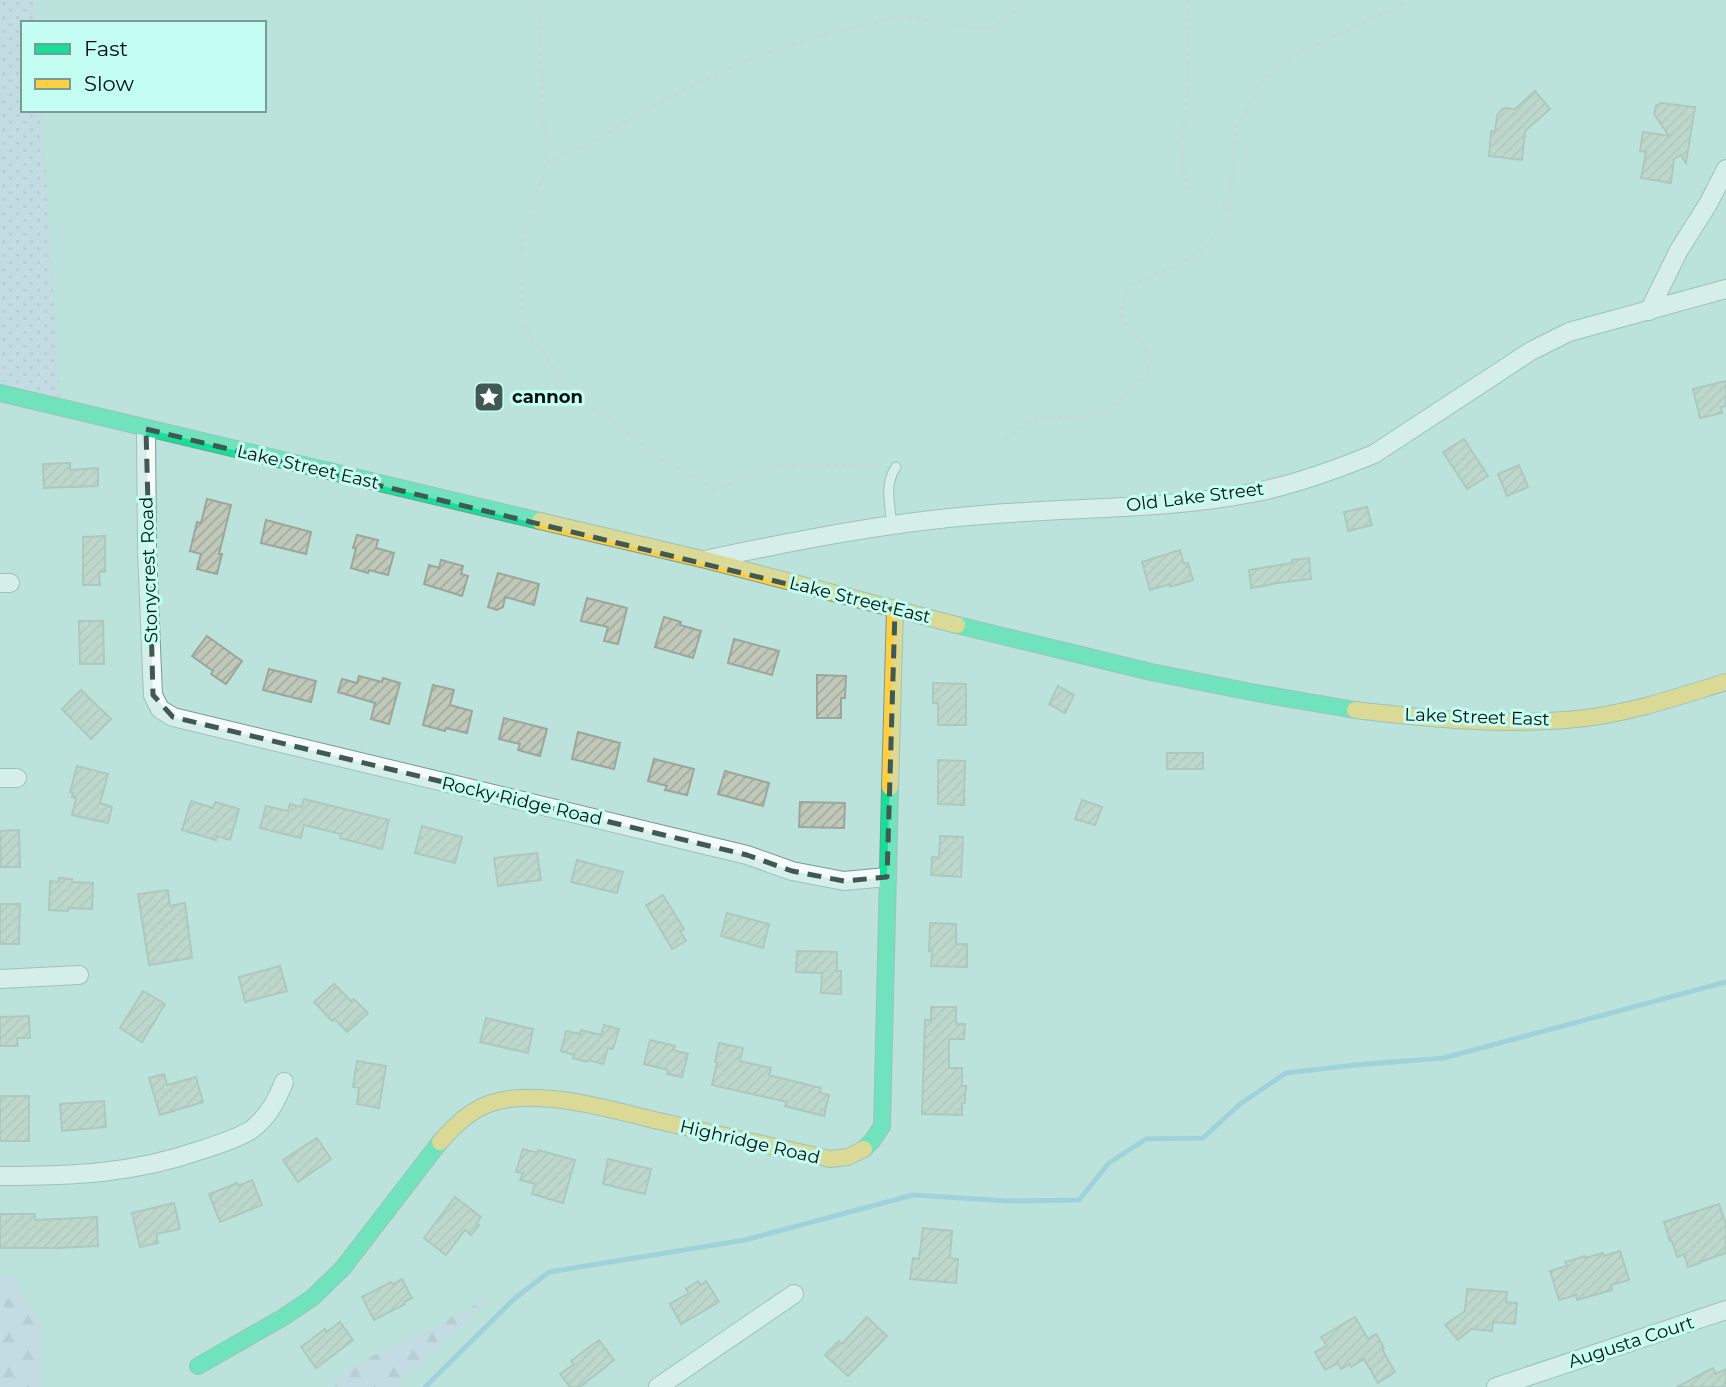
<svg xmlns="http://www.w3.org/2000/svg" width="1726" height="1387" viewBox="0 0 1726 1387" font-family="Montserrat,sans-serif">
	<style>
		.forest { fill: url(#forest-firs) }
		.park { fill: url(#park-dots) }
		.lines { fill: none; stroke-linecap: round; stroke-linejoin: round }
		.stream { stroke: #82bbd9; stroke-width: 5 }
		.building { fill: url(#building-hatch); stroke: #9ca69b; stroke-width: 2 }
		.lane-casing { stroke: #799994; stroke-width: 11 }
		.street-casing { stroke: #799994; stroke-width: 20 }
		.fast-casing { stroke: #799994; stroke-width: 18 }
		.slow-casing { stroke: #799994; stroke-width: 18 }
		.path { stroke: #c8d4d2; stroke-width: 3.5; stroke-dasharray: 5 3.5; stroke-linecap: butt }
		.lane { stroke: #f5fbfa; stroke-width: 9 }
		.street { stroke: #f5fbfa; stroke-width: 18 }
		.fast { stroke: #16e098; stroke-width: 16 }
		.slow { stroke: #ffcf43; stroke-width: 16 }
		.marked { fill: none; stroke: #415954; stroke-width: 5; stroke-dasharray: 14 9; stroke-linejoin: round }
		.labels { text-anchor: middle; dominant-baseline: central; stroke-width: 6; stroke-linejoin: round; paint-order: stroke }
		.poi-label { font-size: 18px; font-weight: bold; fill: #000f0c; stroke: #c4fef2; text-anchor: start }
		.street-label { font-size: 18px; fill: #000f0c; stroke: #c4fef2 }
	</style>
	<defs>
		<pattern id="forest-firs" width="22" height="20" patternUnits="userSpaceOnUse" patternTransform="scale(1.75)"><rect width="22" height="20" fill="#cad3ea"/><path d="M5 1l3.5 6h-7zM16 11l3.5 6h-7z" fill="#acb4c8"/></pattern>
		<pattern id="park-dots" width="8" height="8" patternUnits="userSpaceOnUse" patternTransform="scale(1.75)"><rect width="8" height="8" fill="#cad3ea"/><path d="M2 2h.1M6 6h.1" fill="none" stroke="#acb4c8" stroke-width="1.8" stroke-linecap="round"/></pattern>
		<pattern id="building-hatch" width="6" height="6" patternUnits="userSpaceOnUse" patternTransform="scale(1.75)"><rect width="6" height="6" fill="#c0c8ba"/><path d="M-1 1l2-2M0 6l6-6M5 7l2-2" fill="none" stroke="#a3ab9f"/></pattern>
	</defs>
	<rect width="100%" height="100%" fill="#bbe3db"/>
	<g class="forest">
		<path d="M0,1272L16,1279L41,1325V1387H0Z"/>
		<path d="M495,1295L395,1387H331L358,1363Z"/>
	</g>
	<path class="park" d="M0,0H34L37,23H23V110H42L60,398L0,381Z"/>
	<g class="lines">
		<path class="stream" d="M425,1387L514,1299L549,1272L745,1240L913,1195L1009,1201L1079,1200L1109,1163L1146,1139L1203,1138L1240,1104L1286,1073L1355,1065L1444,1058L1726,982"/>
	</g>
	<g class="building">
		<path d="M1535,91L1550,109L1525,131L1522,160L1489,156L1491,131L1495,132L1497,115L1504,108L1515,109Z"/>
		<path d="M1661,103L1695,107L1686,163L1681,155L1674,159L1671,183L1641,178L1646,152L1640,151L1643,132L1669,136L1654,114L1656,106Z"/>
		<path d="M1726,381V406L1721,407L1722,413L1700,418L1693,389Z"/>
		<path d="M1464,439L1488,476L1467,489L1443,452Z"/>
		<path d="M70,463V470L98,468V486L44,488L43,464Z"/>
		<path d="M1519,465L1528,487L1507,496L1498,474Z"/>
		<path d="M207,499L231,505L219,554H222L217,574L197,569L201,554L190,551L197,522L201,523Z"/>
		<path d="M1367,507L1372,525L1348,531L1344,512Z"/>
		<path d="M266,520L311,532L306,554L261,543Z"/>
		<path d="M357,535L378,540L376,548L394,553L388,575L369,570L368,573L351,568L356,548H353Z"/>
		<path d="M105,536V572H99L100,585H83V537Z"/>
		<path d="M1180,550L1184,564L1188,563L1193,580L1170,587V584L1150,590L1142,562Z"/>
		<path d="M1309,558L1311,579L1270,584V585L1251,588L1249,570L1292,563V560Z"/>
		<path d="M441,560L463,566L461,574L468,576L462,596L424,584L429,565L439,568Z"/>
		<path d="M498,573L539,584L534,605L505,597L503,607L497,610L488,607Z"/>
		<path d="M587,598L627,608L618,644L604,641L608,627L581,621Z"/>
		<path d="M664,617L681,622L680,625L701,631L693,658L655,647Z"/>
		<path d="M79,621H103L104,664H80Z"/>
		<path d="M207,636L242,661L226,684L211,674L213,671L192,656Z"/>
		<path d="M734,639L779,651L772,675L728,663Z"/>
		<path d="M269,669L316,681L311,702L263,690Z"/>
		<path d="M817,675L846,676L845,698H841V718H817Z"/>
		<path d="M359,676L382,682L383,678L400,683L389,724L371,719L375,703L338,692L342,679L357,683Z"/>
		<path d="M933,683L966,684V725H938V703H933Z"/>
		<path d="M433,685L454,690L450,705L472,711L467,733L446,728L445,731L423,725Z"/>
		<path d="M1058,686L1074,695L1065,713L1049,704Z"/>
		<path d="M81,690L111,719L91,739L62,709Z"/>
		<path d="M504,718L547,729L540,756L518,750L520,744L499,739Z"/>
		<path d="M578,732L620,743L614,769L572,759Z"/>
		<rect x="1167" y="753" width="36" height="16"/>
		<path d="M654,759L694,769L687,795L665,790L667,786L648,781Z"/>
		<path d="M938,760L965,761L964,805L938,804Z"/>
		<path d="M77,766L108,774L100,803L112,807L108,823L72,815L76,798L72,797L73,793L70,792Z"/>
		<path d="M725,771L769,783L763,806L718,794Z"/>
		<path d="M304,799L389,820L382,849L340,838L341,834L304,825L301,838L260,828L266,806L288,811L290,804L301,807Z"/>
		<path d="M1082,800L1102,807L1095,825L1075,819Z"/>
		<path d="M191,801L213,808L215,802L239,809L230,840L217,836L216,840L182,830Z"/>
		<path d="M800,802L845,803L844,828L799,827Z"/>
		<path d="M422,826L462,837L455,863L415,853Z"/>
		<path d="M19,830L20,867H1L0,831Z"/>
		<path d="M940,836L963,837L961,877L931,875L932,857L939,858Z"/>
		<path d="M537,853L541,880L498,886L494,858Z"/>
		<path d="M577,860L623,872L617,893L571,882Z"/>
		<path d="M59,878L72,879V882L93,883L92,909L69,908L68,911L49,910L50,881L59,882Z"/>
		<path d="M168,890L170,906L185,903L192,958L149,965L138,894Z"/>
		<path d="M663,895L684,929L680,931L686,941L672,949L646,905Z"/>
		<path d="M0,904H20L19,944H0Z"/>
		<path d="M727,913L769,924L763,948L721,936Z"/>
		<path d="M930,923L956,924V944H967V967L931,966L932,951H929Z"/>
		<path d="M797,951L837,952V971H841V994L821,993L822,973L796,972Z"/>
		<path d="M280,966L287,991L245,1002L239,977Z"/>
		<path d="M334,984L351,1001L354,999L368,1013L347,1032L335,1019L332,1021L314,1002Z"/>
		<path d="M143,991L165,1004L142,1042L120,1028Z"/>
		<path d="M931,1007H956V1024H965L964,1039H949V1068H962V1086H966L965,1103H962V1115L922,1114L925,1020H931Z"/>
		<path d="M29,1016L30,1038H17L18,1046H0V1017Z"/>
		<path d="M486,1018L533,1029L528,1053L480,1042Z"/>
		<path d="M604,1025L619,1029L613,1049L608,1048L603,1064L588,1060L587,1062L573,1058L574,1055L561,1051L566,1031L580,1034L581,1030L601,1035Z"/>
		<path d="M650,1040L675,1046L673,1050L688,1054L682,1077L667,1074L668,1070L644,1064Z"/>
		<path d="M719,1043L743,1048L740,1061L771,1068L769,1075L821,1088L820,1093L829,1095L824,1116L785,1106L787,1102L712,1085L717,1063L715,1062Z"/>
		<path d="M357,1061L386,1066L379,1108L357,1104L359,1088L353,1087Z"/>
		<path d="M164,1074L167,1085L196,1077L203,1102L160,1115L149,1078Z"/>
		<rect x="0" y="1096" width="29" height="45"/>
		<path d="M104,1101L106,1127L62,1131L60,1104Z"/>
		<path d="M317,1138L331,1159L298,1182L283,1160Z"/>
		<path d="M523,1149L538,1153V1150L575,1160L563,1203L532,1194L535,1184L520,1180L523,1173L516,1172Z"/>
		<path d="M608,1159L651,1169L645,1194L603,1184Z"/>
		<path d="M252,1180L262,1205L220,1222L209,1194L237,1183L238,1186Z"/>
		<path d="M455,1197L481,1217L477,1223L479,1225L471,1235L465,1230L446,1255L424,1238Z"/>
		<path d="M174,1203L180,1229L156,1234L158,1243L140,1247L132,1213Z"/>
		<path d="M1719,1204L1726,1225V1253L1700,1262V1263L1688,1267L1684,1254L1677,1257L1672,1241H1670L1664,1222Z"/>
		<path d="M0,1214H35V1220L97,1217L98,1246L58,1248H0Z"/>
		<path d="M923,1228L952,1231L950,1258L958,1259L956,1283L910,1279L913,1258L919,1259Z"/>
		<path d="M1620,1251L1629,1280L1611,1285L1612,1290L1577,1300L1576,1295L1559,1300L1550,1271L1567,1266L1565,1262L1585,1256V1258L1603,1253L1604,1256Z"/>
		<path d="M402,1279L412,1298L404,1302L405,1304L374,1320L362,1297L391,1282L393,1284Z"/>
		<path d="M698,1281L701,1285L706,1281L719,1302L681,1324L670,1304L689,1293L686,1289Z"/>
		<path d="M1467,1289L1507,1292L1506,1302L1517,1303L1515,1324L1493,1322L1492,1331L1471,1329L1458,1340L1445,1325L1465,1311Z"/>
		<path d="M867,1317L887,1336L848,1376L825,1355L839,1341L842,1344Z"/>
		<path d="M1355,1317L1368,1339L1376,1334L1384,1348L1382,1349L1395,1372L1378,1383L1364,1359L1351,1367L1350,1364L1341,1369L1338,1363L1325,1370L1315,1352L1327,1346L1321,1337Z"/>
		<path d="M340,1322L353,1340L316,1368L301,1347L325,1329L327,1332Z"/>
		<path d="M599,1340L614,1360L580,1387H570L560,1374L574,1364L571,1361Z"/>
		<path d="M1713,1368L1716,1374L1726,1369V1387H1677Z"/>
	</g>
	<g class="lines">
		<g class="lane-casing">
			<path id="lane" d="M892,525C890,505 884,484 896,467"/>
		</g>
		<g class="street-casing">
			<g id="street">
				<path d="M1649,311L1679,250L1708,204L1726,169"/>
				<path d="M146,429L147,552L153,695L160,709L173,717L747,855L792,871L844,881L887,877"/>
				<path d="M709,559C799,540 890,522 982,515C1072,507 1163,510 1252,493C1294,485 1335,470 1374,454L1531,351L1569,332L1726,289"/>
				<path d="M0,583H10"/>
				<path d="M0,778H17"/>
				<path d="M0,979L79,975"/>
				<path d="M0,1176C71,1176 133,1174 201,1150C217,1145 236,1139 251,1130C268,1118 277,1100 284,1082"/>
				<path d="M658,1387L794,1294"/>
				<path d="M1496,1387L1726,1310"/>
			</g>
		</g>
		<g class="fast-casing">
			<g id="fast">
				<path d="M0,393L540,521"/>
				<path d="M957,625L1151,672L1251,692L1355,710"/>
				<path d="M864,1149L872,1141L882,1126L890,787"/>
				<path d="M198,1366L282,1318L312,1298L343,1268L440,1142"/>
			</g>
		</g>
		<g class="slow-casing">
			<g id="slow">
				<path d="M540,521L706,560L957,625"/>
				<path d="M1355,710C1431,719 1509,727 1586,718C1634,712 1680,696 1726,682"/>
				<path d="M890,787L895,610"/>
				<path d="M440,1142C455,1125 472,1108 495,1102C543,1088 615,1111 663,1122C719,1134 774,1147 830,1159L848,1157L864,1149"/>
			</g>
		</g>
		<g class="path">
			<path d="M538,0L542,97L547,162"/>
			<path d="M1188,0C1189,29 1188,59 1187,88C1186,119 1175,168 1192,196L1230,208"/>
			<path d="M1005,439L1018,430L1022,425L1034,419L1090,417L1106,412L1147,375L1150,359L1145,347L1125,323L1121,311L1125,295L1131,286L1142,280L1164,271L1206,249L1224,223L1230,208L1236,126L1266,76L1293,56L1412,0"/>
			<path d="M881,466L773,465L716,490L660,458L569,390L522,324V241L547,162L583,147L665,99L752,58L832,33L904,16L955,25L991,29L1017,10L1020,0"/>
		</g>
		<use href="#lane" class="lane"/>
		<use href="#street" class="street"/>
		<use href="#fast" class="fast"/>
		<use href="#slow" class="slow"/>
	</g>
	<path d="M0 0H1726V1387H0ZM146,429L895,610L887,877L844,881L792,871L747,855L173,717L153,695Z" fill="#bbe3db" fill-opacity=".55" fill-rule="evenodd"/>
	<path class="marked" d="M146,429L895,610L887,877L844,881L792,871L747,855L173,717L153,695Z"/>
	<defs>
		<g id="sight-square" transform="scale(1.575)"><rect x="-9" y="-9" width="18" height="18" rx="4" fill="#415954" stroke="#c4fef2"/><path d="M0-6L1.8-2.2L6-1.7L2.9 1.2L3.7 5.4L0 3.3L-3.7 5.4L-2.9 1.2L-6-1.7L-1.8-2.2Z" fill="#fff"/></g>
	</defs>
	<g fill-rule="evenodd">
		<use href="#sight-square" x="489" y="397"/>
	</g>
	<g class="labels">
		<g class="poi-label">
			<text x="512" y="397">cannon</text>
		</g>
		<g class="street-label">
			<text transform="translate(308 467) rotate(13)">Lake Street East</text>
			<text transform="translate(1195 497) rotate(-7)">Old Lake Street</text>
			<text transform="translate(149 570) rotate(-92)">Stonycrest Road</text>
			<text transform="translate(860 600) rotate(14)">Lake Street East</text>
			<text transform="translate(1477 717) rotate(2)">Lake Street East</text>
			<text transform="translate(522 801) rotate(13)">Rocky Ridge Road</text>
			<text transform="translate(750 1142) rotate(13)">Highridge Road</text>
			<text transform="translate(1631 1342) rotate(-18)">Augusta Court</text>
		</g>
	</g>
	<rect x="21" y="21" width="245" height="91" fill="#c4fef2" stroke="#769e96" stroke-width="2"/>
	<rect x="35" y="44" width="35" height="10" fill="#16e098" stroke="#769e96" stroke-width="2"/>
	<text x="84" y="56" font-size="21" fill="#000f0c">Fast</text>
	<rect x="35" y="79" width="35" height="10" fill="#ffcf43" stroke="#769e96" stroke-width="2"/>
	<text x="84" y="91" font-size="21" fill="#000f0c">Slow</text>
</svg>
